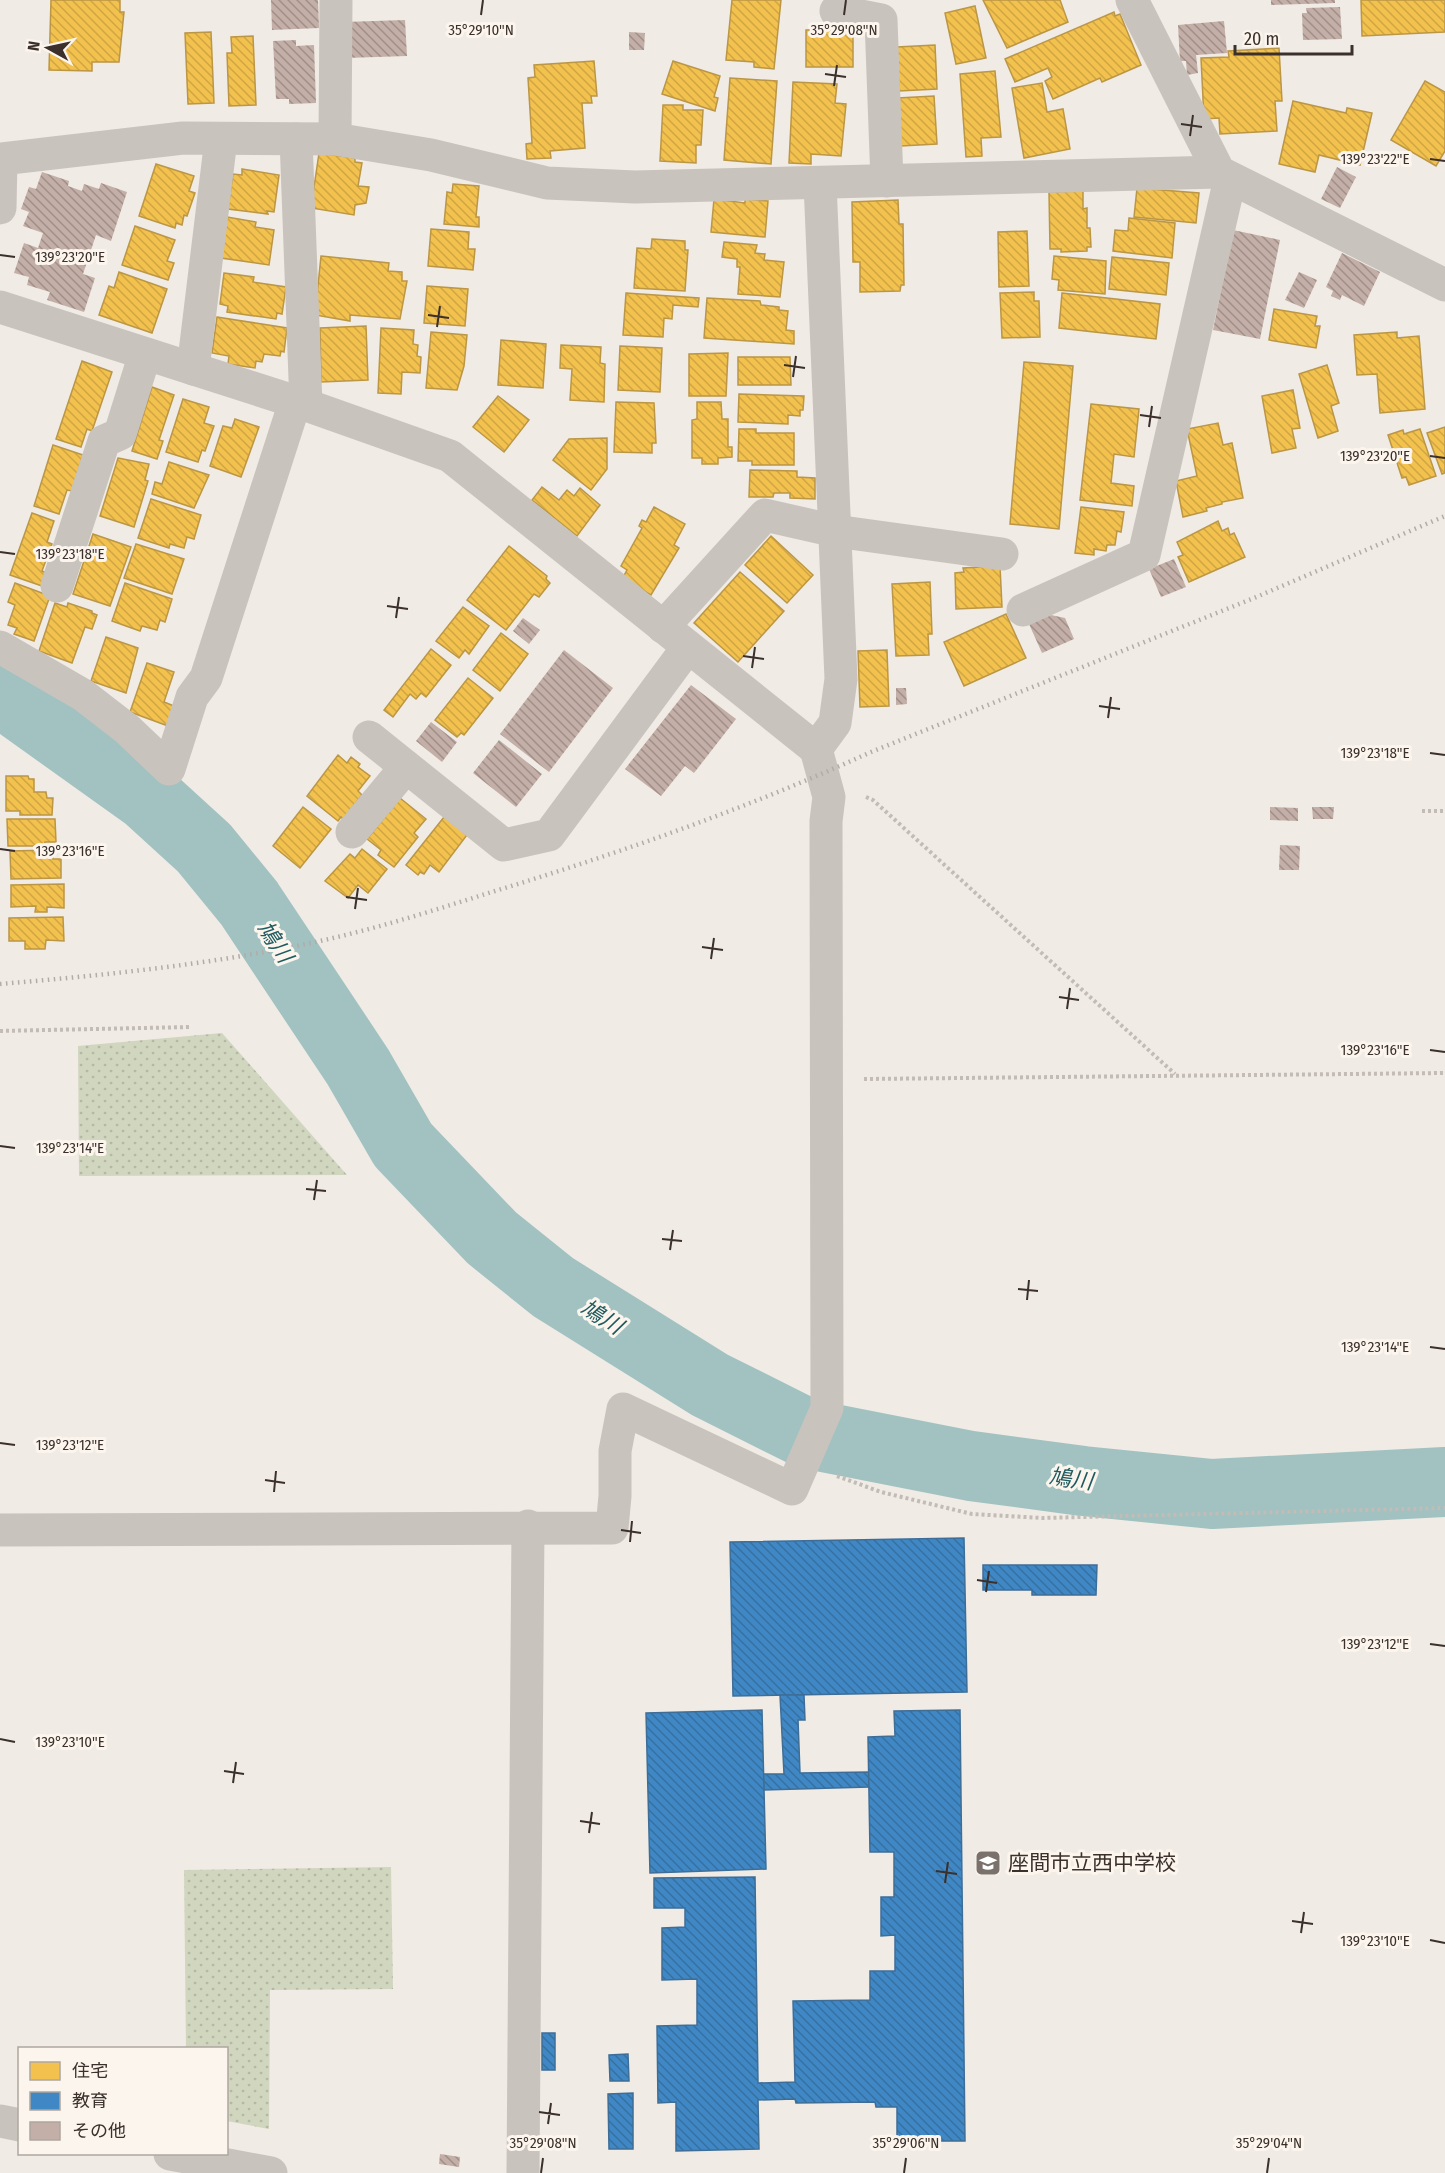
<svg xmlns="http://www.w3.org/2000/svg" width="1445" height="2173" viewBox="0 0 1445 2173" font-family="'Fira Sans Condensed','Noto Sans JP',sans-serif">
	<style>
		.grass { fill: url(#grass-dots) }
		.homes { fill: url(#homes-back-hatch); stroke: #bb9644; stroke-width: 1.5 }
		.schools { fill: url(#schools-back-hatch); stroke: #3e6e97; stroke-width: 1.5 }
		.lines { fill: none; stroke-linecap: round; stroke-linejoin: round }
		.river { stroke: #a1c2c1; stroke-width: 70 }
		.building { fill: url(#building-back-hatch) }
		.path { stroke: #c2bbb6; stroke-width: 4; stroke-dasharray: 3 3; stroke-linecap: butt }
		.minor { stroke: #c9c3be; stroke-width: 33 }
		.rail { stroke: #b1aca8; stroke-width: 4.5; stroke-dasharray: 1.5 4.5; stroke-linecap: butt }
		.ticks { fill: none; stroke: #3b302b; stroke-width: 2 }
		.labels { text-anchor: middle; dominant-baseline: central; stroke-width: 6; stroke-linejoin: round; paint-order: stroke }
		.poi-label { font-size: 21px; fill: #3b302b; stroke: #fbf5ee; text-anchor: start }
		.water-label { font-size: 22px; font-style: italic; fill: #1f5a5e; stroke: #fbf5ee }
		.ticks-label { font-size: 15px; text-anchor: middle; fill: #3b302b; stroke: #fbf5ee; stroke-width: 6; stroke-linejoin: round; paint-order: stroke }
	</style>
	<defs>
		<pattern id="grass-dots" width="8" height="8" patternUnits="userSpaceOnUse" patternTransform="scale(1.5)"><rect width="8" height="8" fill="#d1d6bf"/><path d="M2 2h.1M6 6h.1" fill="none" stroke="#b4b8a4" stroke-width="1.8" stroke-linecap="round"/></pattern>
		<pattern id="homes-back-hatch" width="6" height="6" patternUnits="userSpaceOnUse" patternTransform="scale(1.5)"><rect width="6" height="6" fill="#f2c14e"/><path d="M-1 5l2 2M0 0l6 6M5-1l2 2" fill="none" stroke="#d0a644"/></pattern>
		<pattern id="schools-back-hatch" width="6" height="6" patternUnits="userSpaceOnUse" patternTransform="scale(1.5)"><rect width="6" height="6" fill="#3f88c5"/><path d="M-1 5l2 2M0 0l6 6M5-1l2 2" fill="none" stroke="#3670a0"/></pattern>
		<pattern id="building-back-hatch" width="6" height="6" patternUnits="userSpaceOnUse" patternTransform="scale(1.5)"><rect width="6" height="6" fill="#c3afa7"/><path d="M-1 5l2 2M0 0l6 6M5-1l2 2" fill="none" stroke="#a08f88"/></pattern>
	</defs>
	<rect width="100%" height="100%" fill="#f0ebe5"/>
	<g class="grass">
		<path d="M222,1033L347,1175L79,1176L78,1046Z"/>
		<path d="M391,1867L393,1989L270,1990L269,2129L227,2121L226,2048H186L184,1870Z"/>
	</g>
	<g class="homes">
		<path d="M51,0H120V12H124L119,62H92V71L49,70Z"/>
		<path d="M732,0H781L774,69L754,67V62L726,60Z"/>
		<path d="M983,0H1060L1068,22L1007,48Z"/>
		<path d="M1361,0H1445V32L1362,36Z"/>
		<path d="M975,6L986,58L956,64L945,13Z"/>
		<path d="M1114,12L1115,16L1120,14L1141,65L1102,82L1100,78L1053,99L1045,81L1052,77L1048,68L1015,82L1005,59Z"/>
		<rect x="806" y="30" width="47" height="37"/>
		<path d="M211,32L214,103L188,104L185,33Z"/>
		<path d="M253,36L256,105L229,106L227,53H232L231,37Z"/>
		<path d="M935,45L937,89L899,91L897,47Z"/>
		<path d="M1279,48L1282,101H1275L1277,131L1220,134L1219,118L1204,119L1201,58L1229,57L1228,51Z"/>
		<path d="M594,61L597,96H591L592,103H582L585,148L550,151L551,158L527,159L526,144L532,143L528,78L535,77L534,65Z"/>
		<path d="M673,61L720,76L714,97L718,98L715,111L662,94Z"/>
		<path d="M995,71L1001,137L981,138L982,156L966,157L960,74Z"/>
		<path d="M730,78L777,81L771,164L724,160Z"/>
		<path d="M1425,81L1445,92V151L1436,166L1391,140Z"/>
		<path d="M793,82L837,84L835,103L846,104L841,156L811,154V164L789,163Z"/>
		<path d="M1042,83L1047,112L1063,109L1070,149L1024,158L1012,88Z"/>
		<path d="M934,96L937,144L901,146L898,98Z"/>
		<path d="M1293,101L1346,113L1347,108L1372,113L1360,165L1319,155L1315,172L1279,164Z"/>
		<path d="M663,105H683V110H703L701,145H696V163L660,161Z"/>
		<path d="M319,153L355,158V162L362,163L358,186L369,187L366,203L355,205L354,215L311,208Z"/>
		<path d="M156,164L194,176L189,191L195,193L187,216L184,215L182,225L176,223L175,228L139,216Z"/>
		<path d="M242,169L279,175L274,212L267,211L268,214L228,209L233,174L242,175Z"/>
		<path d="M453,184L479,186L476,217H479V227L444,224L447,192L452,193Z"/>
		<path d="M1137,188L1199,193L1196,223L1134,217Z"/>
		<path d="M1083,191V209L1087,208V228H1090L1091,247H1087V251L1061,252V249H1050L1049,192Z"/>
		<path d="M714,199L745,203V199L768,201L765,237L711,232Z"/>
		<path d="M898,200L899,224H903L904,285H901L900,291L860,292V262H853L852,202Z"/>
		<path d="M227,217L256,222L255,227L274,230L269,265L221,258Z"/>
		<path d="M1129,218L1175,223L1172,258L1113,251L1115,230L1128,231Z"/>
		<path d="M135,226L175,240L167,261L174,263L168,280L122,265Z"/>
		<path d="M431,229L469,232L468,249H475L473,270L428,266Z"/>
		<path d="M1027,231L1029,286L999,287L998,232Z"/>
		<path d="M652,239L685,241V250H688L685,291L634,288L637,248L651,249Z"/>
		<path d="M724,242L757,245L755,253L765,254L764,260L784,262L780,297L738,294L740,267H737V259L722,257Z"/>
		<path d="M321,256L389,263L388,271L402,272V281H407L400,319L350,315V321L315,315Z"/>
		<path d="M1054,256L1106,261L1105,294L1058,290L1059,280L1052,279Z"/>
		<path d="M1112,257L1169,263L1166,295L1109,289Z"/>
		<path d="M119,272L167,289L152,333L99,315L109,286L114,288Z"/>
		<path d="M224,273L254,277L253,282L286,287L282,314L277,313L276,319L227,312L228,306L220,304Z"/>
		<path d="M427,286L468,289L465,326L424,323Z"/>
		<path d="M1034,292V301H1039L1040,337L1002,338L1000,293Z"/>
		<path d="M626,293L699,298L698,307L673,305L672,319L664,318L663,337L623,335Z"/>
		<path d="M1062,293L1160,304L1156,339L1059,328Z"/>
		<path d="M707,298L760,301L761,305L779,307V310L788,311L786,330L794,331V344L704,338Z"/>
		<path d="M1274,309L1317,316L1315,326H1320L1316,348L1269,340Z"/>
		<path d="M217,317L287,328L284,352L281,351L280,356L264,354L262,362L256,361L255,368L228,364L229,356L212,353Z"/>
		<path d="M366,326L368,380L321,382L320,328Z"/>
		<path d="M381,328L414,330L413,344L418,345L417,356L421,357L420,373L402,372L401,394L378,393Z"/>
		<path d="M431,332L467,335L464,366L457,390L426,388Z"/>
		<path d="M1397,332V338L1419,336L1425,409L1380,413L1377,374L1357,375L1354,335Z"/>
		<path d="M501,340L546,344L543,388L498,385Z"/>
		<path d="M561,345L601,347L600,363L605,364L604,402L570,400L572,369L560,368Z"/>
		<path d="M620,346L662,348L660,392L618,390Z"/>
		<path d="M728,353L726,396H689V354Z"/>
		<path d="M738,357H790L791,385H738Z"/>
		<path d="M82,361L112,372L92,431L87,429L81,447L56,439Z"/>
		<path d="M1024,362L1073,366L1059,529L1010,524Z"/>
		<path d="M1327,365L1339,403L1331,406L1338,431L1318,438L1299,374Z"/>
		<path d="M152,387L174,395L159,440L163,441L157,459L132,451Z"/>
		<path d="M1293,390L1300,428L1292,429L1296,448L1272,453L1262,396Z"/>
		<path d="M739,394L804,396L803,410H800V416L788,415V424L738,422Z"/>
		<path d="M498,396L529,420L504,452L473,427Z"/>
		<path d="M183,399L209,407L204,423L214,426L205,451L202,450L198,462L166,452Z"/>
		<path d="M616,402L654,403L656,443H652V453L614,452Z"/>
		<path d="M697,402H721L722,419H728V447H732V457L718,458V464H702V458H692V420L697,419Z"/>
		<path d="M1091,404L1139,409L1134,457L1114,454L1111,483L1134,486L1132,506L1080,500Z"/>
		<path d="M235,419L259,427L241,477L210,466L223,426L232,428Z"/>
		<path d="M1218,423L1223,445L1232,443L1243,498L1222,502V504L1206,508L1207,511L1183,517L1176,481L1197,476L1187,429Z"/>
		<path d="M1445,427V473L1442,474L1427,433Z"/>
		<path d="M739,429H756V433H794V465H752V461H738Z"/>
		<path d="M1420,429L1436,476L1409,485L1406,477L1402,478L1388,435L1403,430L1404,434Z"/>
		<path d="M607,438V469L591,490L553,460L569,439Z"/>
		<path d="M53,445L83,455L72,491L67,490L59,514L34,506Z"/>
		<path d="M118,458L149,464L145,480L148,481L134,527L100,516Z"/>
		<path d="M169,462L209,475L194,508L152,494L155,482L162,484Z"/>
		<path d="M750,470L797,471V477L815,478V499L790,498V493H774L773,497H749Z"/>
		<path d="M542,487L559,500L567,490L574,496L580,488L600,505L577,536L532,500Z"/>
		<path d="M151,499L201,515L194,539L187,537L184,548L170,544L169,548L138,538Z"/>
		<path d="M654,507L685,524L674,545L679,548L651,595L622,579L627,570L621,566L642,528L639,526L642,520L646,522Z"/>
		<path d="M1081,507L1124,512L1121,532L1117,531L1115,545H1107L1106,551L1094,549V555L1075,553Z"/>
		<path d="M32,513L54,521L47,542L52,544L42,571L47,573L42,586L10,575Z"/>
		<path d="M1218,521L1222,531L1228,528L1230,535L1234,533L1245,557L1189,582L1178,557L1183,555L1177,542Z"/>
		<path d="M93,534L131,547L110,606L73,594Z"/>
		<path d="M771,536L813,575L787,603L745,565Z"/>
		<path d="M136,544L184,559L172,594L124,578Z"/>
		<path d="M509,546L547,576L546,579L550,583L539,597L534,594L506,630L467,600Z"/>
		<path d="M1000,566L1002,607L956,609L955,573L964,572L963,568Z"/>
		<path d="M740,572L784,611L738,662L694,623Z"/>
		<path d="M930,582L932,634H928L929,655L896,656L892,584Z"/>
		<path d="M15,583L50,596L34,641L14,634L17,628L8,625L15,605L8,602Z"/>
		<path d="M125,583L172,599L165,622L160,620L157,630L142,626L140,631L112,621Z"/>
		<path d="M55,603L67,607L68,603L92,611V613L97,615L92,629L85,627L72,663L39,651Z"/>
		<path d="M463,607L489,626L469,654L465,650L459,658L436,641Z"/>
		<path d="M1006,614L1026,658L964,686L944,642Z"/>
		<path d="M501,633L528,654L500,691L473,670Z"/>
		<path d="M106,637L138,648L126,693L91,681Z"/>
		<path d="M431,649L451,665L426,697L421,693L416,699L410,694L393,717L384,710Z"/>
		<path d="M887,650L889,706L860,707L858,651Z"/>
		<path d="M147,663L174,672L164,702L174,706L168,726L130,712Z"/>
		<path d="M468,678L493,698L464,735L461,733L457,737L435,720Z"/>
		<path d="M338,755L347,763L351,757L360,764L358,767L370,776L358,791L362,795L343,819L341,817L338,821L307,796Z"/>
		<path d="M6,776H28L29,779H34V792H46L47,798H53L52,815H20V811H6Z"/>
		<path d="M400,798L426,819L414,833L418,837L394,867L378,855L381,850L367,839Z"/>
		<path d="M303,807L331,829L300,868L273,846Z"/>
		<path d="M444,817L467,835L439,872L430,865L424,874L420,872L418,875L406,865Z"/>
		<path d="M7,819H55L56,842H45L44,846H8Z"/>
		<path d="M362,849L387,869L368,893L358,885L348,898L325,881L350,854L355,858Z"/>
		<path d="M53,850V859H61V878L11,879L10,851Z"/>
		<path d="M64,884V908L47,907V912H35L36,906L11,907V885Z"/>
		<path d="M63,917L64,941L46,940L45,949H25V941H9V918Z"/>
	</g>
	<g class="schools">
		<path d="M964,1538L967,1692L733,1696L730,1542Z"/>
		<path d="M983,1565H1097L1096,1595H1032V1590H983Z"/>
		<path d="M780,1695H804L805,1720H798L800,1773L869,1772V1787L764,1790L763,1774H784Z"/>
		<path d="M762,1710L766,1869L650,1873L646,1713Z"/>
		<path d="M960,1710L965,2141H897V2107H876L875,2102L796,2103L795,2099L758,2100L759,2149L676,2151V2102L658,2103L657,2026L697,2025V1979L662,1980V1928L685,1927V1908H654V1878L755,1877L758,2083L795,2082L793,2001L870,2000V1971H895V1935L881,1936V1897H894V1852H870L868,1737L895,1736L894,1711Z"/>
		<rect x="542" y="2033" width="13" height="37"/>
		<path d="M628,2054L629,2081H610L609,2055Z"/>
		<path d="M633,2093V2149H609L608,2094Z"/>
	</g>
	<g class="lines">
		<path class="river" d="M0,691L147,796L204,848L249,903L358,1067L403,1145L492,1238L553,1287L710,1385L808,1434L971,1466L1083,1481L1212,1494L1445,1482"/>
	</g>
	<g class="building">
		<path d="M271,0H318L319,28L272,30Z"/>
		<path d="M1271,0H1335V3L1271,5Z"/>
		<path d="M1340,7L1342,39L1303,40L1302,13H1307L1306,8Z"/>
		<path d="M405,20L407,56L345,58L344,22Z"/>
		<path d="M1224,21L1227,53L1196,55L1198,73L1187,75L1186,61H1180L1178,25Z"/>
		<path d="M629,32L645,33L644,50H629Z"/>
		<path d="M296,40V46L314,45L316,103L289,104V99H276L273,41Z"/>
		<path d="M1337,167L1356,177L1340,208L1321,199Z"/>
		<path d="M42,172L69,181L68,186L82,191L84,184L99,189L101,183L127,192L111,241L96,235L83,274L95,278L84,312L47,300L50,292L27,285L29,277L14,273L24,243L38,248L43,233L23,226L29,212L21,209L29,187L36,189Z"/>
		<path d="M1233,230L1280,240L1260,339L1213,330Z"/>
		<path d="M1342,253L1380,272L1364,306L1342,295L1340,300L1331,296L1333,291L1326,287Z"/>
		<path d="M1299,272L1317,280L1304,308L1285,300Z"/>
		<path d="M1174,559L1186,587L1161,597L1149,569Z"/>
		<path d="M1051,615L1065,618L1074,639L1042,653L1029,624Z"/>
		<path d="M523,618L540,630L529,644L513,631Z"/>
		<path d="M564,650L613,688L549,772L500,734Z"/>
		<path d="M691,685L736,719L694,773L685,766L661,796L625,769Z"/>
		<path d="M896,688H906L907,704L896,705Z"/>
		<path d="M431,722L457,742L442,762L416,741Z"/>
		<path d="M499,740L542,774L516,807L473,773Z"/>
		<path d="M1270,807L1298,808V821L1270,820Z"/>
		<path d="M1312,807H1334L1333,819H1313Z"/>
		<path d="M1280,845L1300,846L1299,870H1279Z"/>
		<path d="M440,2154L460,2157L459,2167L439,2164Z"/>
	</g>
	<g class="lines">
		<g class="path">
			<path d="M866,797L873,800L1175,1074"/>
			<path d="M1422,811H1445"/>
			<path d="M0,1031L191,1027"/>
			<path d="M864,1079L1445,1073"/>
			<path d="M837,1476L881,1492L972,1514L1042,1518L1445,1508"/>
		</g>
		<g class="minor">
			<path d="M1132,0L1219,172L1445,285"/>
			<path d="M836,11L881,20L887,181"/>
			<path d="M296,139L306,405"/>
			<path d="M335,139L336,0"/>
			<path d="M0,208L1,159L183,138L335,139L431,155L547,183L635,187L1219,172"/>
			<path d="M0,307L306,405L450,456L816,749"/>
			<path d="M193,369L221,139"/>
			<path d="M57,586L104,441L120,434L145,354"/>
			<path d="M1023,610L1144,555L1230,179"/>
			<path d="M663,627L765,515L835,531L1002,554"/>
			<path d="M0,647L83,695L127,729L169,769L192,697L206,678L295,402"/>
			<path d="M369,737L504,845L549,835L688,647"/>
			<path d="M352,832L406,767"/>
			<path d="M0,1530L612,1528L615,1496V1451L623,1409L792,1489L827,1408L826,821L829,797L816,749L835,723L841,679L820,183"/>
			<path d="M0,2121L20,2125"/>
			<path d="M170,2154L271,2173"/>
			<path d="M523,2173L528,1526"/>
		</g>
		<path class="rail" d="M0,984C107,975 215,964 320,941C379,928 438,909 495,891C623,852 750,807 871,752L1254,598L1445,516"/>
	</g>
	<path class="ticks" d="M481,15L483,0M844,15L846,0M825,74L846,77M834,86L837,65M1181,124L1202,127M1190,136L1193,115M1430,159L1445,161M0,255L15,257M428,315L449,318M437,327L440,306M784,365L805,368M793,377L796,356M1140,415L1161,418M1149,427L1152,406M1430,456L1445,458M0,552L15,554M387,606L408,609M396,618L399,597M743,656L764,659M752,668L755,647M1099,706L1120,709M1108,718L1111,697M1430,753L1445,755M0,849L15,851M346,897L367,900M355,909L358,888M702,947L723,950M711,959L714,938M1059,997L1079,1000M1067,1009L1070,988M1430,1050L1445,1052M0,1146L15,1148M306,1189L326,1191M314,1200L317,1180M662,1239L682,1241M670,1250L673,1230M1018,1289L1038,1291M1027,1300L1029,1280M1430,1347L1445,1349M0,1443L15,1445M265,1480L285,1483M274,1492L276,1471M621,1530L641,1533M630,1542L632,1521M977,1580L997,1583M986,1592L989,1571M1430,1644L1445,1646M0,1739L15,1742M224,1771L244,1774M233,1783L236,1762M580,1821L600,1824M589,1833L592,1812M936,1871L957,1874M945,1883L948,1862M1292,1921L1313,1924M1301,1933L1304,1912M1430,1940L1445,1943M539,2112L560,2115M548,2124L551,2103M541,2173L543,2158M904,2173L906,2158M1267,2173L1269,2158"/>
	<defs>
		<g id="school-square" transform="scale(1.35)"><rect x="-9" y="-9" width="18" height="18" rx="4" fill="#7a716c" stroke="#fbf5ee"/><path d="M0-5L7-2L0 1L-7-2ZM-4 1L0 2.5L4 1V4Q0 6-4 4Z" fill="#fff"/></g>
	</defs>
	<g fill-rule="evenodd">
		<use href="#school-square" x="988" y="1863"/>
	</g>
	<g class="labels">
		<g class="poi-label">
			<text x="1008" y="1863">座間市立西中学校</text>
		</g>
		<g class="water-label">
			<text transform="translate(275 942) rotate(56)">鳩川</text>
			<text transform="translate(602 1317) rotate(32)">鳩川</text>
			<text transform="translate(1071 1479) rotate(7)">鳩川</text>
		</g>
	</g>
	<g class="ticks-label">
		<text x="481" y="35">35°29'10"N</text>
		<text x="844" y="35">35°29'08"N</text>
		<text x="1375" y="164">139°23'22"E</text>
		<text x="70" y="262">139°23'20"E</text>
		<text x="1375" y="461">139°23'20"E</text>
		<text x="70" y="559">139°23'18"E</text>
		<text x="1375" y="758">139°23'18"E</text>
		<text x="70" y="856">139°23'16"E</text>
		<text x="1375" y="1055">139°23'16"E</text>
		<text x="70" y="1153">139°23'14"E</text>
		<text x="1375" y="1352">139°23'14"E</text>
		<text x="70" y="1450">139°23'12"E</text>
		<text x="1375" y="1649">139°23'12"E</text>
		<text x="70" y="1747">139°23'10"E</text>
		<text x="1375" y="1946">139°23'10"E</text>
		<text x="543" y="2148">35°29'08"N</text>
		<text x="906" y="2148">35°29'06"N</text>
		<text x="1269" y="2148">35°29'04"N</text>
	</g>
	<rect x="18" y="2047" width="210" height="108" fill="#fbf5ee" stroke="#aea6a0" stroke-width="1.5"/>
	<rect x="30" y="2062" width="30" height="18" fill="#f2c14e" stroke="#aea6a0" stroke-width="1.5"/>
	<text x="72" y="2077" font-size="18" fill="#3b302b">住宅</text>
	<rect x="30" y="2092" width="30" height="18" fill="#3f88c5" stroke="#aea6a0" stroke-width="1.5"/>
	<text x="72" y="2107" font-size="18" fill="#3b302b">教育</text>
	<rect x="30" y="2122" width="30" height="18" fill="#c3afa7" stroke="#aea6a0" stroke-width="1.5"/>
	<text x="72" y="2137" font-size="18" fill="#3b302b">その他</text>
	<g transform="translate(48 48) rotate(278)" stroke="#fbf5ee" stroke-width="4.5" paint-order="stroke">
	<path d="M0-4.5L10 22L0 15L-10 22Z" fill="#3b302b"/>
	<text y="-9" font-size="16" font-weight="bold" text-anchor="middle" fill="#3b302b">N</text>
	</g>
	<path d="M1235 45v9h117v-9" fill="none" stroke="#3b302b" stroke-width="3"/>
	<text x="1244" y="45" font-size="18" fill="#3b302b" stroke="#fbf5ee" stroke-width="4.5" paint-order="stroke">20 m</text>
</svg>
